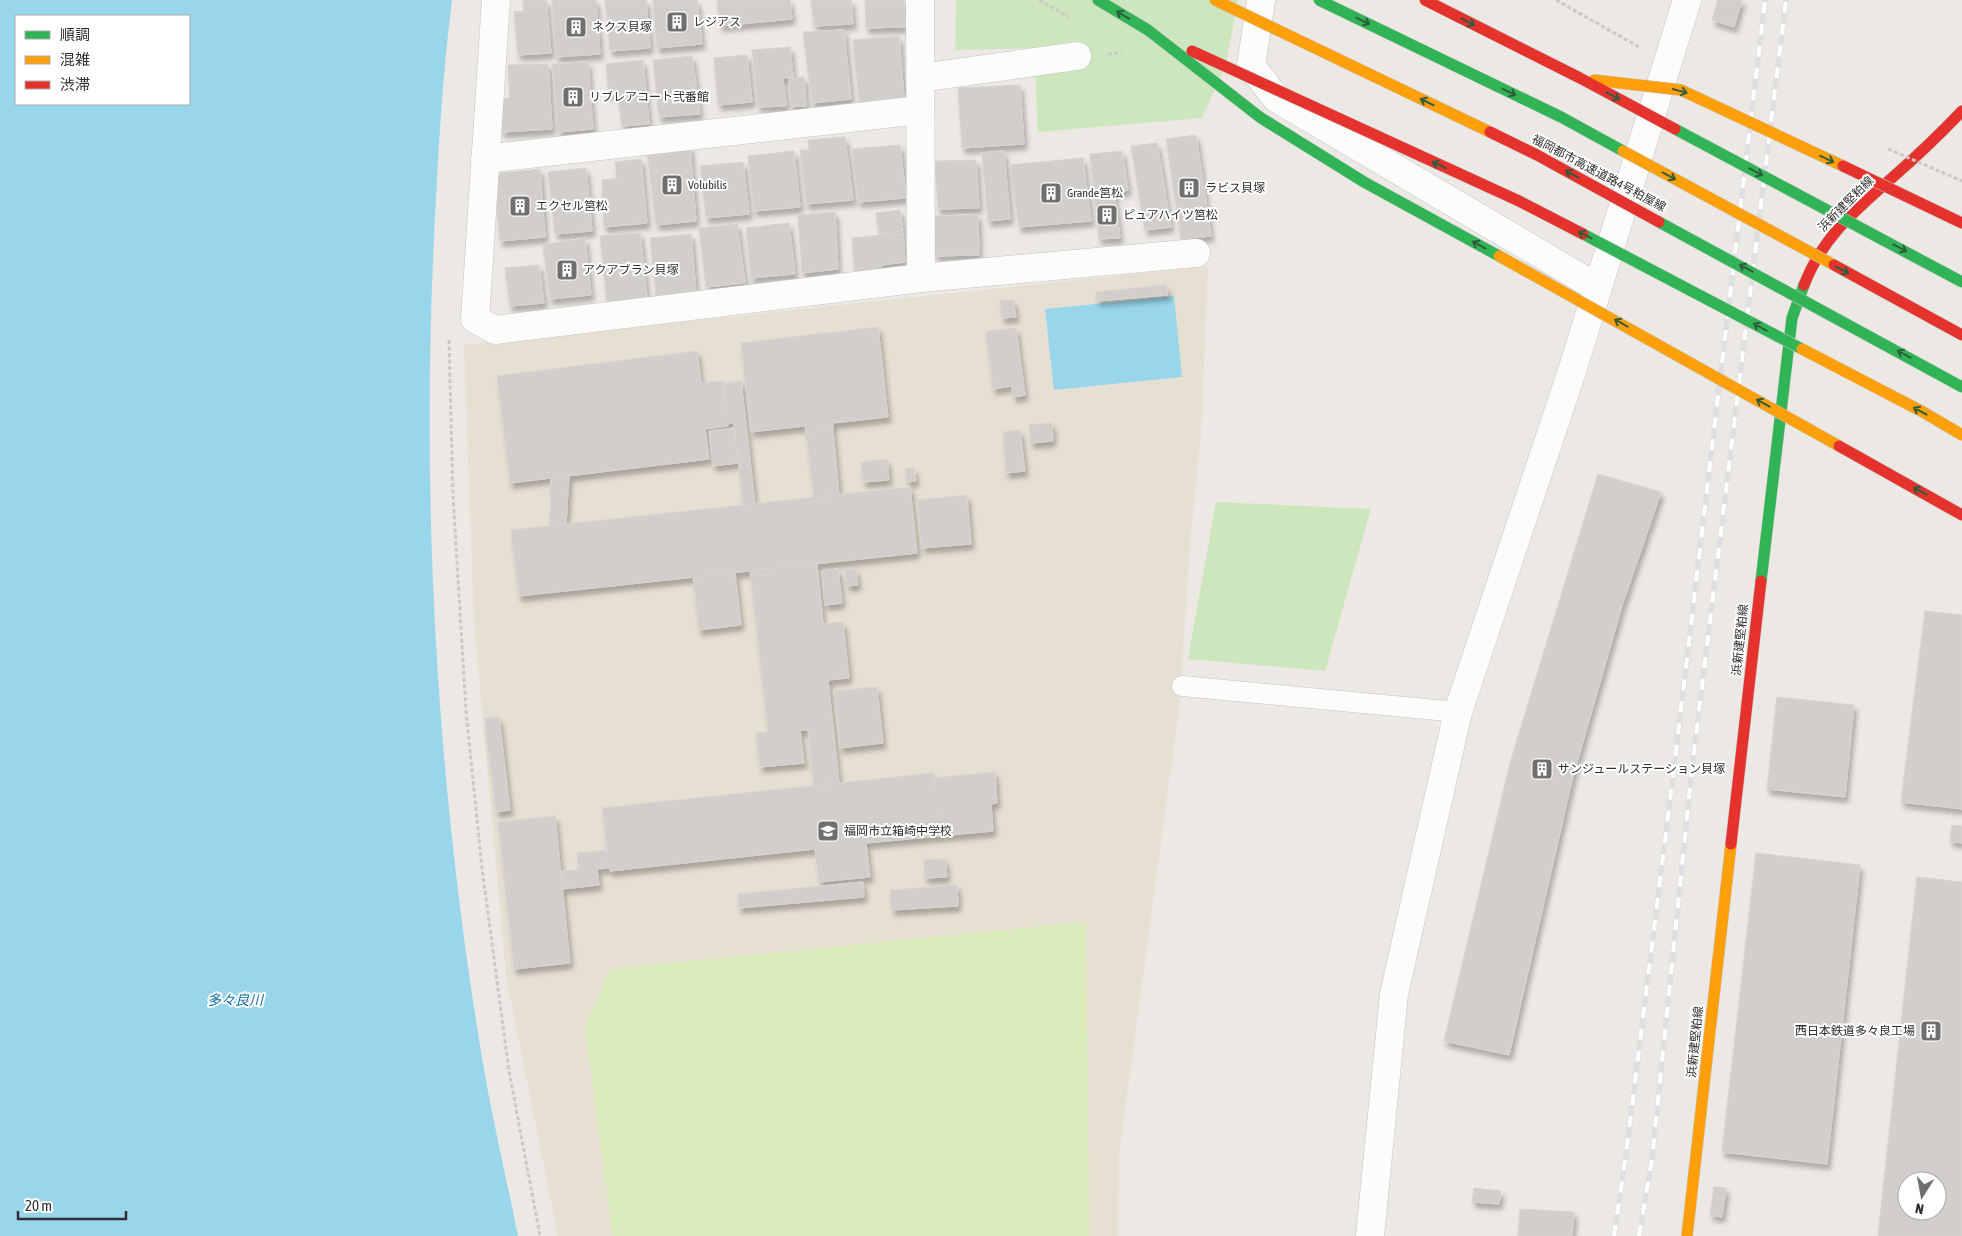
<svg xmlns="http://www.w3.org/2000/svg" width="1962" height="1236" viewBox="0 0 1962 1236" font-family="'Asap Condensed','Noto Sans JP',sans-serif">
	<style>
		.education { fill: #e6e0d3 }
		.green { fill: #cee6be }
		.pitch { fill: #d9eabb }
		.water { fill: #99d6ec; fill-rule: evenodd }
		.building { fill: #d1cecb; stroke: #d7d4d0; fill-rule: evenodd; filter: url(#shadow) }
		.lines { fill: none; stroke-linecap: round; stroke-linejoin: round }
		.lane-casing { stroke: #c5c4c5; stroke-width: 21 }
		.street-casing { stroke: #c5c4c5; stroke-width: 29 }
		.fast-casing { stroke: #c5c4c5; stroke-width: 12 }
		.slow-casing { stroke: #c5c4c5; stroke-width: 12 }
		.jam-casing { stroke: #c5c4c5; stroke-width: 12 }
		.path { stroke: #c9c9c8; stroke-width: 3; stroke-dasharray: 4 2.5; stroke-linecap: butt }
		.lane { stroke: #fcfcfb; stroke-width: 20 }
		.street { stroke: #fcfcfb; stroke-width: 28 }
		.fast { stroke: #30b455; stroke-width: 11 }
		.slow { stroke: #ff9f0a; stroke-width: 11 }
		.jam { stroke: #e5322d; stroke-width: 11 }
		.rail-casing { stroke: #dfdfe1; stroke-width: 5.5 }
		.rail { stroke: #fff; stroke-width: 4; stroke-dasharray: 11; stroke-linecap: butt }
		.fast-bridge-casing { stroke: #c5c4c5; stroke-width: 12; stroke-linecap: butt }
		.slow-bridge-casing { stroke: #c5c4c5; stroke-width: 12; stroke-linecap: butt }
		.jam-bridge-casing { stroke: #c5c4c5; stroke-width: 12; stroke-linecap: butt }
		.path-bridge { stroke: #c9c9c8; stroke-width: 3; stroke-dasharray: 4 2.5; stroke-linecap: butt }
		.fast-bridge { stroke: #30b455; stroke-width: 11 }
		.slow-bridge { stroke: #ff9f0a; stroke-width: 11 }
		.jam-bridge { stroke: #e5322d; stroke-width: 11 }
		.oneway { stroke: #2f5d3c }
		.labels { text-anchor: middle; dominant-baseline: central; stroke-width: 4; stroke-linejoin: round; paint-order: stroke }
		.poi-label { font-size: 12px; fill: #2e2e2e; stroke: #fff; text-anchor: start }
		.street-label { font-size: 12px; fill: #2e2e2e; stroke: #fff }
		.water-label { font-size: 14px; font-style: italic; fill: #0d6fa3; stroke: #fff }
	</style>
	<defs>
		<filter id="shadow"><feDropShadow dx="3" dy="5.5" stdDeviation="2.5" flood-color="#0004"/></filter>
	</defs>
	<rect width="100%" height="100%" fill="#ece8e4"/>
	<path class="education" d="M1208,266L1201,436L1191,532L1182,665V686L1119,1155L1118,1236H558L506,976L474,623L464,345Z"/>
	<g class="green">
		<path d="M956,0H1238L1226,64L1202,118L1038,132L1034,48L955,50Z"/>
		<path d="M1216,502L1371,509L1325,671L1188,659Z"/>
	</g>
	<path class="pitch" d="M1086,922L1089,1236H613L585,1028L610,969Z"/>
	<g class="water">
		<path d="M0,0H452C442,78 438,158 434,237C421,509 437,783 481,1052C491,1114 506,1175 518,1236H0ZM16,16H189V104H16Z"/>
		<path d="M1174,296L1182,377L1054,390L1045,309Z"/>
	</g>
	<g class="building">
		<path d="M523,0H546L551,53L518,55L514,11L524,12Z"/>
		<path d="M552,0H596L600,54L556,57Z"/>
		<path d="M605,0H646L650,48L610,51Z"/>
		<path d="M653,0H697L702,44L657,48Z"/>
		<path d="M717,0H790L792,19L720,26Z"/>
		<path d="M811,0H851L853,24L814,26Z"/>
		<path d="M865,0H904L905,27L866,28Z"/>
		<path d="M1718,0H1742L1734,27L1712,20Z"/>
		<path d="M844,30L851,99L812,103L803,32Z"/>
		<path d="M899,36L904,98L859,102L853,40Z"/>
		<path d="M790,47L793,77L783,78L786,106L758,107L752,50Z"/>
		<path d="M747,55L752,102L718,105L714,58Z"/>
		<path d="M692,56L700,114L659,117L653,60Z"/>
		<path d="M643,60L649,124L622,126L618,95H609L606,64Z"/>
		<path d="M588,62L593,129L558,132L552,64Z"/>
		<path d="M548,64L552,129L502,132L498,99L510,98L508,65Z"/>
		<path d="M804,77L806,106H791L789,78Z"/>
		<path d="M1020,85L1024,144L962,148L958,88Z"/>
		<path d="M1196,135L1211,236L1181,239L1166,139Z"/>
		<path d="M845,137L853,200L806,204L800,150H809L808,140Z"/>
		<path d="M1157,143L1171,227L1145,230L1131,146Z"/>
		<path d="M900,145L906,198L858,202L852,149Z"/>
		<path d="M690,146L696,221L656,225L647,149Z"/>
		<path d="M794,151L800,207L754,211L748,156Z"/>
		<path d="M1004,151L1010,219L988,221L982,153Z"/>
		<path d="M1122,151L1128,190L1114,193L1120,238L1099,239L1090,154Z"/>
		<path d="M1083,158L1091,221L1019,227L1010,165Z"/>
		<path d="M641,159L647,223L604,227L602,180L617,178L615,162Z"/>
		<path d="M976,160L979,208L938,209L935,161Z"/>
		<path d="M743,162L749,214L706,218L700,166Z"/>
		<path d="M586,168L592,231L555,234L548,172Z"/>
		<path d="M540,169L545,237L500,241L493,174Z"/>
		<path d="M900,210L903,231L879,234L876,213Z"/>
		<path d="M835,212L838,269L802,273L798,215Z"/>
		<path d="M978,215L979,255L935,256L934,216Z"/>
		<path d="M789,223L795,274L751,278L746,228Z"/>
		<path d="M737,224L745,283L706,287L699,228Z"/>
		<path d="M640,233L647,298L607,302L600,236Z"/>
		<path d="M903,233L905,262L881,265L882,275L855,278L852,238Z"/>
		<path d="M691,234L696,292L656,296L650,238Z"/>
		<path d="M585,238L591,295L550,299L543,245Z"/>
		<path d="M539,265L544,303L510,306L505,268Z"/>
		<path d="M1166,285L1168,295L1097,301L1096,292Z"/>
		<path d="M1013,300L1016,317L1002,318L1000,301Z"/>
		<path d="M878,327L888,417L833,423V430L806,433L805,426L751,432L741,343Z"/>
		<path d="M1016,328L1025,395L1013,397L1012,386L993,389L986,331Z"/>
		<path d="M697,351L701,383L723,381L728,426L705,429L709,459L510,483L497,376Z"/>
		<path d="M741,381L755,504L743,505L734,423H728L724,383Z"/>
		<path d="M1052,423L1053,441L1031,443L1029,425Z"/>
		<path d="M734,428L738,463L713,466L709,431Z"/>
		<path d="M833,430L839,495L814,498L806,433Z"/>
		<path d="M1020,430L1025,471L1006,473L1003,432Z"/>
		<path d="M887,459L889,480L863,482L861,462Z"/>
		<path d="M914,468L916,481L907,482L905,469Z"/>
		<path d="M1598,474L1661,492L1622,606L1573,776L1509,1055L1444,1041L1510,763Z"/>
		<path d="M569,476L566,524L550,526L551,478Z"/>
		<path d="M910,487L917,553L519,596L511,530Z"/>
		<path d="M967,495L971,544L922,548L917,500Z"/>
		<path d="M817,564L823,624L843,622L849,678L828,680L839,783L814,786L808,730H800L804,763L760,767L756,733L768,732L750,571Z"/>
		<path d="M838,569L842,603L825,605L822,571Z"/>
		<path d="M856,569L858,585L847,586L845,570Z"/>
		<path d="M735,572L741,625L699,630L693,577Z"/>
		<path d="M1925,611L1962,615V809L1901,802Z"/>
		<path d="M877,687L883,743L840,748L834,691Z"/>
		<path d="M1777,697L1854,705L1845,797L1767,789Z"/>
		<path d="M499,717L510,810L496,812L485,719Z"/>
		<path d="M995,772L997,803L991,804L993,831L940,836L933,778Z"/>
		<path d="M933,773L940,836L866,843L870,877L819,882L815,849L610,871L602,808Z"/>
		<path d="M555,816L570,963L514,969L498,822Z"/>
		<path d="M1952,825L1962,826V843L1950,841Z"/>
		<path d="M607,850L609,868L597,869L599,885L563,889L561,871L579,870L577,853Z"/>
		<path d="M1756,853L1860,865L1827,1164L1722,1152Z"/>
		<path d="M945,859L947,877L925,878L924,860Z"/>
		<path d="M1917,877L1962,882V1236H1878ZM1907,1181H1937V1211H1907Z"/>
		<path d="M863,882L864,897L739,908L738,894Z"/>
		<path d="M957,885L958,906L892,910L890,890Z"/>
		<path d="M1714,1187L1726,1188L1722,1217L1710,1215Z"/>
		<path d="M1474,1188L1501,1191L1499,1204L1472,1202Z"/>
		<path d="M1520,1209L1574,1212L1572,1236H1518Z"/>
	</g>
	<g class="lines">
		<g class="lane-casing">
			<path id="lane" d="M1182,686L1458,712"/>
		</g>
		<g class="street-casing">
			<g id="street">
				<path d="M496,0L475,319L495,330L921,278L1196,253"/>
				<path d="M920,0L921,278"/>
				<path d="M1261,0L1251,66L1276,98L1598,288"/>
				<path d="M920,78L1077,56"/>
				<path d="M485,159L920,110"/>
				<path d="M1370,1236L1394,994L1458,712L1572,371L1687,0"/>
			</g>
		</g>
		<g class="fast-casing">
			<g id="fast">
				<path d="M1098,0L1148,30"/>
				<path d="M1761,581L1792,318L1804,285"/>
			</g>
		</g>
		<g class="slow-casing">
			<path id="slow" d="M1687,1236L1731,844"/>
		</g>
		<g class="jam-casing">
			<g id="jam">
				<path d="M1804,285C1823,236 1855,211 1893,177C1917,156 1940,134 1962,111"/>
				<path d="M1731,844L1761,581"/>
			</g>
		</g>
		<g class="path">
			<path d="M1039,0L1069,17"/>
			<path d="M1556,0L1639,47"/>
			<path d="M1108,54L1122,53"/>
			<path d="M449,340L453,496L466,711L482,868L509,1071L540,1236"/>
		</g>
		<use href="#lane" class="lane"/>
		<use href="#street" class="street"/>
		<use href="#fast" class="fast"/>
		<use href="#slow" class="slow"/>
		<use href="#jam" class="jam"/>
		<g class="rail-casing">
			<g id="rail">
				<path d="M1614,1236L1626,1154L1674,768L1765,0"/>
				<path d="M1639,1236L1652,1159L1692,768L1786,0"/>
			</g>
		</g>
		<use href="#rail" class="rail"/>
		<g class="fast-bridge-casing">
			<g id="fast-bridge">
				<path d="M1319,0L1561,117L1623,151"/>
				<path d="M1148,30L1261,118L1364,182L1499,256"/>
				<path d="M1675,129L1962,282"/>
				<path d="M1659,222L1962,387"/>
				<path d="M1583,234L1802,349"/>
			</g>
		</g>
		<g class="slow-bridge-casing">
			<g id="slow-bridge">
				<path d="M1215,0L1490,132"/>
				<path d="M1594,80L1681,90L1843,166"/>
				<path d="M1623,151L1834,265"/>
				<path d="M1499,256L1839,446"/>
				<path d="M1802,349L1923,412L1962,435"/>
			</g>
		</g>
		<g class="jam-bridge-casing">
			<g id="jam-bridge">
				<path d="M1425,0L1580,78L1675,129"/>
				<path d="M1192,51L1519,201L1583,234"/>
				<path d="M1490,132L1537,155L1659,222"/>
				<path d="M1843,166L1962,223"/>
				<path d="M1834,265L1962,335"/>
				<path d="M1839,446L1962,515"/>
			</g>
		</g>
		<path class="path-bridge" d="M1888,149L1962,181"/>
		<use href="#fast-bridge" class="fast-bridge"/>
		<use href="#slow-bridge" class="slow-bridge"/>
		<use href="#jam-bridge" class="jam-bridge"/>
	</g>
	<defs><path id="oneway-shaft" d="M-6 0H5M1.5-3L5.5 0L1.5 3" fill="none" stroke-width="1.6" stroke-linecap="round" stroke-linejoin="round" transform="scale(1.25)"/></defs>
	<g class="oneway">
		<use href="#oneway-shaft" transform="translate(1123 15) rotate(-149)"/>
		<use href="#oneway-shaft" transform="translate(1363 21) rotate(26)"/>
		<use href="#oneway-shaft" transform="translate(1468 22) rotate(27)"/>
		<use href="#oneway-shaft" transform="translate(1680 91) rotate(15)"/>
		<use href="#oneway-shaft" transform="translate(1509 92) rotate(26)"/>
		<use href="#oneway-shaft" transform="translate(1613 96) rotate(28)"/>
		<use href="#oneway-shaft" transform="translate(1427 102) rotate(-154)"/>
		<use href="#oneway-shaft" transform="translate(1827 159) rotate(25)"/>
		<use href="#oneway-shaft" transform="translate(1439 165) rotate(-156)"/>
		<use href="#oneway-shaft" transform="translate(1756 172) rotate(28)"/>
		<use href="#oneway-shaft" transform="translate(1572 174) rotate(-152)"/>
		<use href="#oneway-shaft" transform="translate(1669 176) rotate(28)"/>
		<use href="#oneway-shaft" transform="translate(1585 235) rotate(-153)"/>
		<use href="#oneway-shaft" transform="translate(1479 245) rotate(-151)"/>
		<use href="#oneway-shaft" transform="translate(1900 248) rotate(28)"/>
		<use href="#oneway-shaft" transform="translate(1746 268) rotate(-152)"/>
		<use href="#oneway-shaft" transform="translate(1842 270) rotate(28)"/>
		<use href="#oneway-shaft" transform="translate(1621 323) rotate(-151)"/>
		<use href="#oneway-shaft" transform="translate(1760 327) rotate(-152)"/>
		<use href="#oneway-shaft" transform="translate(1904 354) rotate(-152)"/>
		<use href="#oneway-shaft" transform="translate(1763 403) rotate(-151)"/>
		<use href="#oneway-shaft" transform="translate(1920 411) rotate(-152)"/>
		<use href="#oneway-shaft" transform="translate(1920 491) rotate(-151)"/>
	</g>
	<defs>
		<g id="building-square" transform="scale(1.125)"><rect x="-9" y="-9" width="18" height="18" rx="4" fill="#706f6e" stroke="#fff"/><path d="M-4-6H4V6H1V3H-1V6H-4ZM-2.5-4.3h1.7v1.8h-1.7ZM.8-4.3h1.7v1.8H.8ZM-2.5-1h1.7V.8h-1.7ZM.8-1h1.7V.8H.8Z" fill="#fff"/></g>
		<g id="school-square" transform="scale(1.125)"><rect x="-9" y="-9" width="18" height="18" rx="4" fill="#706f6e" stroke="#fff"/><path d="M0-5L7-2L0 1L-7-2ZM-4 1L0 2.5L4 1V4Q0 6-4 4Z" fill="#fff"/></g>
	</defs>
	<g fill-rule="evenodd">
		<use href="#building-square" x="677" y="22"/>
		<use href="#building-square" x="576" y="27"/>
		<use href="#building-square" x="573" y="97"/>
		<use href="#building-square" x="672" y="185"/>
		<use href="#building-square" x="1189" y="188"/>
		<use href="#building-square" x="1051" y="193"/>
		<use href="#building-square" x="520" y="206"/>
		<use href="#building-square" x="1107" y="215"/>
		<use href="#building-square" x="567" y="270"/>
		<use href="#building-square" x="1542" y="769"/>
		<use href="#school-square" x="828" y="831"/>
		<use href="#building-square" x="1931" y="1031"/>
	</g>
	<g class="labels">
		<g class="poi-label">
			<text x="693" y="22">レジアス</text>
			<text x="592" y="27">ネクス貝塚</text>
			<text x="589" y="97">リブレアコート弐番館</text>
			<text x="688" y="185">Volubilis</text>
			<text x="1205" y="188">ラビス貝塚</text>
			<text x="1067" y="193">Grande筥松</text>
			<text x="536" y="206">エクセル筥松</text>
			<text x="1123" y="215">ピュアハイツ筥松</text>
			<text x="583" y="270">アクアブラン貝塚</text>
			<text x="1558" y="769">サンジュールステーション貝塚</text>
			<text x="844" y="831">福岡市立箱崎中学校</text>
			<text x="1915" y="1031" text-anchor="end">西日本鉄道多々良工場</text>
		</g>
		<g class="street-label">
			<text transform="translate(1599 173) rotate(28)">福岡都市高速道路4号粕屋線</text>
			<text transform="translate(1846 204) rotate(-45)">浜新建堅粕線</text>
			<text transform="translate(1740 640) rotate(-84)">浜新建堅粕線</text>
			<text transform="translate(1695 1042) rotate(-84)">浜新建堅粕線</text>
		</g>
		<g class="water-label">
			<text x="235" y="1000">多々良川</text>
		</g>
	</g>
	<rect x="15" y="15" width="175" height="90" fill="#ffffff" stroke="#ababab"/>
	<rect x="25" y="31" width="25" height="8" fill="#30b455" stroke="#ababab"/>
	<text x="60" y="40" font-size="15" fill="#2e2e2e">順調</text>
	<rect x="25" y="56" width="25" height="8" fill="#ff9f0a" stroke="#ababab"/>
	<text x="60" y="65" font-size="15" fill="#2e2e2e">混雑</text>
	<rect x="25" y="81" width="25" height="8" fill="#e5322d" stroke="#ababab"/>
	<text x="60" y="90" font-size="15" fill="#2e2e2e">渋滞</text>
	<g transform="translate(1922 1196) rotate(191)"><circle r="24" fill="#ffffff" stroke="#ababab"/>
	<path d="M0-4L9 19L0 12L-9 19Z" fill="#706f6e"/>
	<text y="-8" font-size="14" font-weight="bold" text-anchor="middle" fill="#2e2e2e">N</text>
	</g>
	<path d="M18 1211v8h108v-8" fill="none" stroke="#2e2e2e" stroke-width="2.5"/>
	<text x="25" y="1211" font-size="15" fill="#2e2e2e" stroke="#ffffff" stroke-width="4" paint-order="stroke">20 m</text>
</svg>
